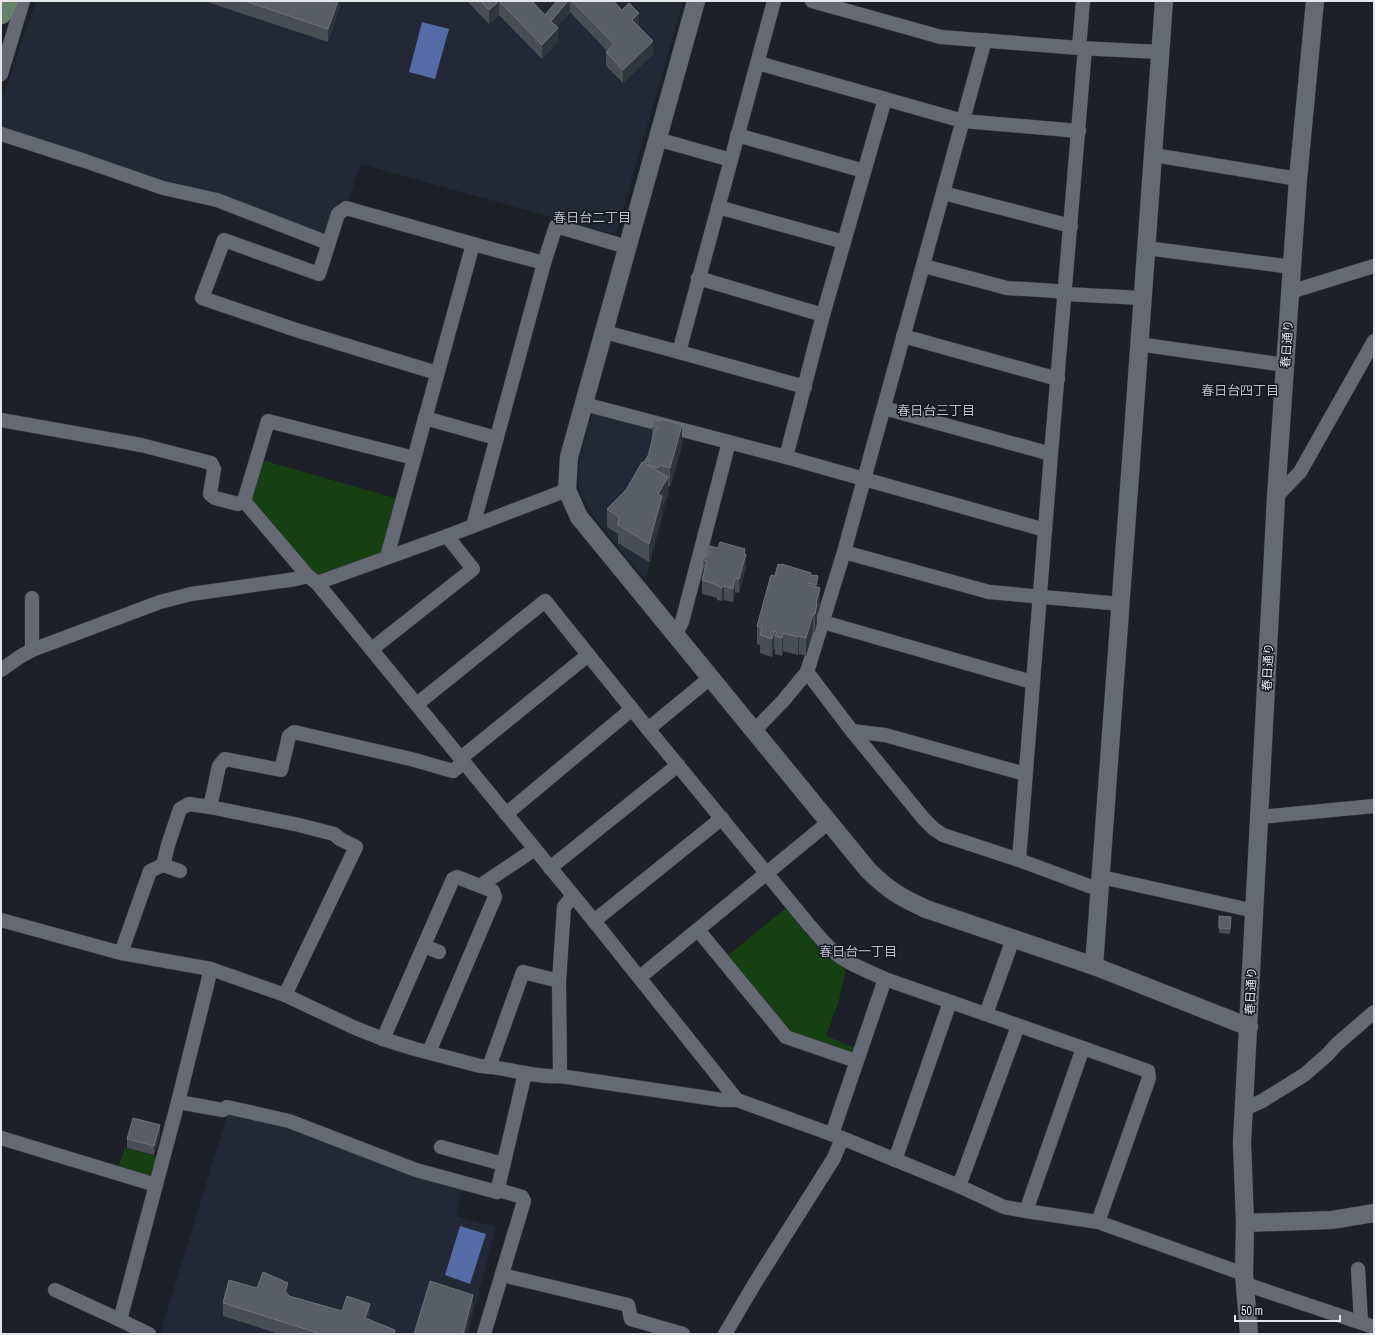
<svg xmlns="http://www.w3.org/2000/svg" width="1375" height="1335" viewBox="0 0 1375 1335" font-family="'Archivo Narrow','Noto Sans JP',sans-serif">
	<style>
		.built { fill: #222836 }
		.green { fill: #163f12 }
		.water { fill: #546ba6 }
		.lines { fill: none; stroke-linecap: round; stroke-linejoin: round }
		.minor-casing { stroke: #383a41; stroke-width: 15 }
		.tertiary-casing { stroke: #383a41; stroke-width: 19 }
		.primary-casing { stroke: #383a41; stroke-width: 23 }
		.minor { stroke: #656973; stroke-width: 14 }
		.tertiary { stroke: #656973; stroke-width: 18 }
		.primary { stroke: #648267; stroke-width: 22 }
		.wall { fill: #494d55 }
		.shaded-wall { fill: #30343d }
		.building { fill: #595d66; stroke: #6f727b }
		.labels { text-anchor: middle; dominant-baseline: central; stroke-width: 3; stroke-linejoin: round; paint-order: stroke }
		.street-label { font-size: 12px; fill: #e4e6ec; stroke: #14171f }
		.neighbourhood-label { font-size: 13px; fill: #bbbfcb; stroke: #14171f }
	</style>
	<rect width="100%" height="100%" fill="#1d2029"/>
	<g class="built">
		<path d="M36,1H683L616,235L361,164L347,203L339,200L330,231L320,236L1,129V103Z"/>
		<path d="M593,412L685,437L646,580L594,518L581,494L578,482L579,460Z"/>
		<path d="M235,1111L281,1122L462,1189L456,1216L496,1227L468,1334H167L161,1331L227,1116Z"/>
	</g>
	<g class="green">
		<path d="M262,460L395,498L383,552L315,577L250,499Z"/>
		<path d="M786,908L818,948L846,969L839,1000L826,1036L855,1048L852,1055L788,1031L727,956Z"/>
		<path d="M125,1148L160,1157L155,1175L149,1179L118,1168Z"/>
	</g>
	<g class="water">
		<path d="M422,22L449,29L435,79L409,72Z"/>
		<path d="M460,1226L486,1234L470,1284L445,1275Z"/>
	</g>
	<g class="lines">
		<g class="minor-casing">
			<g id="minor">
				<path d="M812,1L941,37L1079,48L1160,52"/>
				<path d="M1079,48L1083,1"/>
				<path d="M1085,48L1051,454L1019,860L1100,890"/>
				<path d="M758,63L963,121L1079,131"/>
				<path d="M1,74L23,1"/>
				<path d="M885,99L823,315L786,457L1045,530"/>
				<path d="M1,134L85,161L163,188L217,200L328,243"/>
				<path d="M737,135L864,171"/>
				<path d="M657,139L731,160"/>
				<path d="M1154,155L1298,179"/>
				<path d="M943,193L1071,226"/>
				<path d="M718,207L844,242"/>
				<path d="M473,244L544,263"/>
				<path d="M1146,248L1292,267"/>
				<path d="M924,266L1007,288L1056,291L1065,294L1142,298"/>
				<path d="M698,278L823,315"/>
				<path d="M1290,292L1374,266"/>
				<path d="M605,332L679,352L774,1"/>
				<path d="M903,336L1058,379"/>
				<path d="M1138,344L1285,365"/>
				<path d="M679,352L805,387"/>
				<path d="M584,404L786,457"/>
				<path d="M884,408L1051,454"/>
				<path d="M425,418L496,438"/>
				<path d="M1,420L141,445L211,463L214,469L210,494L215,498L238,504L244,501"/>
				<path d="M1276,497L1300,472L1374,341"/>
				<path d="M473,526L544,263L556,226L627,247"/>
				<path d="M844,552L989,592L1121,604"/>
				<path d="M387,557L473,244L346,208L338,214L319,274L224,240L202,298L296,330L437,373"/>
				<path d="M308,576L244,501L268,421L414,458"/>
				<path d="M317,583L594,921L737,1100L842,1138L834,1158L755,1283L725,1334"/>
				<path d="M32,598V650"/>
				<path d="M823,622L1032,682"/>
				<path d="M675,635L682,622L729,442"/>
				<path d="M372,649L473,569L447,536"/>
				<path d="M1,670L21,656L32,650L160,602L191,594L296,579L308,576L317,583L447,536L567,490"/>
				<path d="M807,672L852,731L923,818L934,829L943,835L1019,860"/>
				<path d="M417,704L545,601L648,729L809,925C819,936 829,950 842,958C856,967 870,972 885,979L1083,1048L1026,1211L1004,1207L959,1186L842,1138"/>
				<path d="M648,729L710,678"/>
				<path d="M754,731L783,701L807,672L844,552L985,40"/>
				<path d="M852,731L885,735L1025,774"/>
				<path d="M461,758L588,655"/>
				<path d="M210,807L219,766L225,759L281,770L289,736L294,732L411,759L453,771L464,762"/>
				<path d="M506,814L632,709"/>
				<path d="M1259,817L1374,806"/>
				<path d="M163,865L180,871"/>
				<path d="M550,868L678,765"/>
				<path d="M1101,877L1255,911"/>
				<path d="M481,885L535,849"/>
				<path d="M1,920L121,953L211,969L285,995L356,847L340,839L334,834L299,825L210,807L189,804L180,809L168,845L163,865L150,871L121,953"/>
				<path d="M594,921L722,818"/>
				<path d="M698,930L786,1037L856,1061"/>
				<path d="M424,946L439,952"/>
				<path d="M640,977L829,822"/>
				<path d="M285,995L353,1027L383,1039L415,1049L480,1066C507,1067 533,1078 560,1076L559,981L564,907L573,896"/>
				<path d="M986,1014L1013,939"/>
				<path d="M383,1039L453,879L457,877L493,891L495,897L429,1052"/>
				<path d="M1083,1048L1148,1071L1149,1078L1098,1222"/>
				<path d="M489,1067L523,972L559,981"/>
				<path d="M560,1076L722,1100H737"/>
				<path d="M178,1102L223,1110L227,1107L289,1121L416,1170L497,1192"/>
				<path d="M1244,1109L1262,1101L1304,1075L1327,1055L1337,1044L1374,1012"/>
				<path d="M832,1134L885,979"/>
				<path d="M1,1138L156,1185"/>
				<path d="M441,1147L503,1164"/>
				<path d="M895,1160L950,1002"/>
				<path d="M959,1186L1018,1026"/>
				<path d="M1026,1211L1098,1222L1244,1274"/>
				<path d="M1358,1269L1361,1322"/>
				<path d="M502,1275L628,1305L631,1319L683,1334"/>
				<path d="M1245,1284L1374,1327"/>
				<path d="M55,1290L120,1320"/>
				<path d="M149,1334L120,1320L178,1102L211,969"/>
				<path d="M484,1334L524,1201L522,1197L502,1191L497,1192L525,1073"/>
			</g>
		</g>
		<g class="tertiary-casing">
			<g id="tertiary">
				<path d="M696,1L569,457L567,490L579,517L868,870C888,890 900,897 926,909L1094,966L1249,1027"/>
				<path d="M1094,966C1118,644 1141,323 1164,1"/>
				<path d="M1245,1223L1332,1220L1374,1213"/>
				<path d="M1249,1334L1244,1274L1245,1223L1242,1142L1276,497L1298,179L1315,1"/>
			</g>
		</g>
		<g class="primary-casing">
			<path id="primary" d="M1,13L7,1"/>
		</g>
		<use href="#minor" class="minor"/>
		<use href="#tertiary" class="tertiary"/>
		<use href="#primary" class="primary"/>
	</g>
	<g class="wall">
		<path d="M204,1H340V6L328,42Z"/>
		<path d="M467,1H532L545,15L557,1H618V5H617L639,27L653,54L623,83L606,66V52L607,51L570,12L557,27L558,42L542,59L499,15L489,24Z"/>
		<path d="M654,419L682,443L670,486H668V495L662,506V514L649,562L618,543V534L607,527V509L626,490L648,456L652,441V426Z"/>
		<path d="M745,554L746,568L739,593L735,592L733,602L724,600L722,601L717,600V598L702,594V580L704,574L703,560L707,556Z"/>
		<path d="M775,575H811L818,588L820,606L817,615V622L815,632H813L806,656L799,654L798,655L783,651L782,656L775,654V649H774L772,657L760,653V645L757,644V626Z"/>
		<path d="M1231,917L1230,934L1219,933V928Z"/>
		<path d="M160,1134L154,1155L127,1148V1139Z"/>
		<path d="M257,1288L288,1294L289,1296L342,1311L370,1318V1319L395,1334H279L223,1316V1303Z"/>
	</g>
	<g class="shaded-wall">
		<path d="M338,1H340V6L328,42V29Z"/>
		<path d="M499,1V15L489,24V10Z"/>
		<path d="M568,1H570V12L551,34V21Z"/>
		<path d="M610,1H618V5L610,12Z"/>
		<path d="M639,13V27L632,20Z"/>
		<path d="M558,28V42L542,59V45Z"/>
		<path d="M653,41V54L623,83V70Z"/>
		<path d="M682,425V443L670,486V468Z"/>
		<path d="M650,458L648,465V478L646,464Z"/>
		<path d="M668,477V495L662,506V514L649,562V544L658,494Z"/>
		<path d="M745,549V558L746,554V568L739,593V579Z"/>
		<path d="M818,576V594L820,588V606L817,615V622L815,632V614L816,610V585Z"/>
		<path d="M735,578V592L733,602V589Z"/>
		<path d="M724,586V600L722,601V588Z"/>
		<path d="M813,614V632L806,656V638Z"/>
		<path d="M774,631V649L772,657V639Z"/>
		<path d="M783,633V651L782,656V638Z"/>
		<path d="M799,636V654L798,655V637Z"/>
		<path d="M160,1125V1134L154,1155V1146Z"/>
		<path d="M288,1283V1297L285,1291Z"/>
		<path d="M473,1295V1308L466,1334H463Z"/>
		<path d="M370,1304V1318L365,1331V1318Z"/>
	</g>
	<g class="building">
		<path d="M245,1H338L328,29Z"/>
		<path d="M480,1H532L545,15L557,1H568L551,21L558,28L542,45L499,1L489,10Z"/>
		<path d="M572,1H613L622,10L629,3L639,13L632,20L653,41L623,70L606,52L614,44Z"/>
		<path d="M654,419L660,421L661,419L682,425L670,468L659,465L658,468L648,465L650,458L646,464L668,477L658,494L662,496L649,544L618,525L619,517L607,509L626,490L642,462L643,463L648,456L655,429L658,430V428L652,426Z"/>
		<path d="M720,542L745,549L744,554H746L739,579L735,578L733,589L724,586L722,588L717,586V585L702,580L707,561L703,560L705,556H707L710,546L718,548Z"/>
		<path d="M778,564L781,565L782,564L811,573V575L814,576V575L818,576L816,585L808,583V585L820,588L816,603L817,604L815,614H813L806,638L799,636L798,637L783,633L782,638L775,636L777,632L774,631L772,639L760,635L762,628L757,626L771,575L776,576L777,575H775Z"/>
		<path d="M1219,916L1231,917L1230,929L1219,928Z"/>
		<path d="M133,1118L160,1125L154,1146L127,1139Z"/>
		<path d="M263,1272L288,1283L285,1291L289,1296L342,1311L347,1296L370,1304L365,1318L395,1330L394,1334H321L223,1303L229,1280L257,1288Z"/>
		<path d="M430,1281L473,1295L463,1334H414Z"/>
	</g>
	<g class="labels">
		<g class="street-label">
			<text transform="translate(1287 344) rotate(-86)">春日通り</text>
			<text transform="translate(1268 667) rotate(-87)">春日通り</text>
			<text transform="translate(1251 991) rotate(-87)">春日通り</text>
		</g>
		<g class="neighbourhood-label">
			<text x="592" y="217">春日台二丁目</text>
			<text x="1240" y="390">春日台四丁目</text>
			<text x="936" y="410">春日台三丁目</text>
			<text x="858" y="951">春日台一丁目</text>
		</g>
	</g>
	<rect width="1375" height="1335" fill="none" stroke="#e4e6ec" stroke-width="4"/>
	<path d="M1235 1315v6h105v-6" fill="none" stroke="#e4e6ec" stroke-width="2"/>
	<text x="1241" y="1315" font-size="12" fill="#e4e6ec" stroke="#14171f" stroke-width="3" paint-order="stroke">50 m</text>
</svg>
